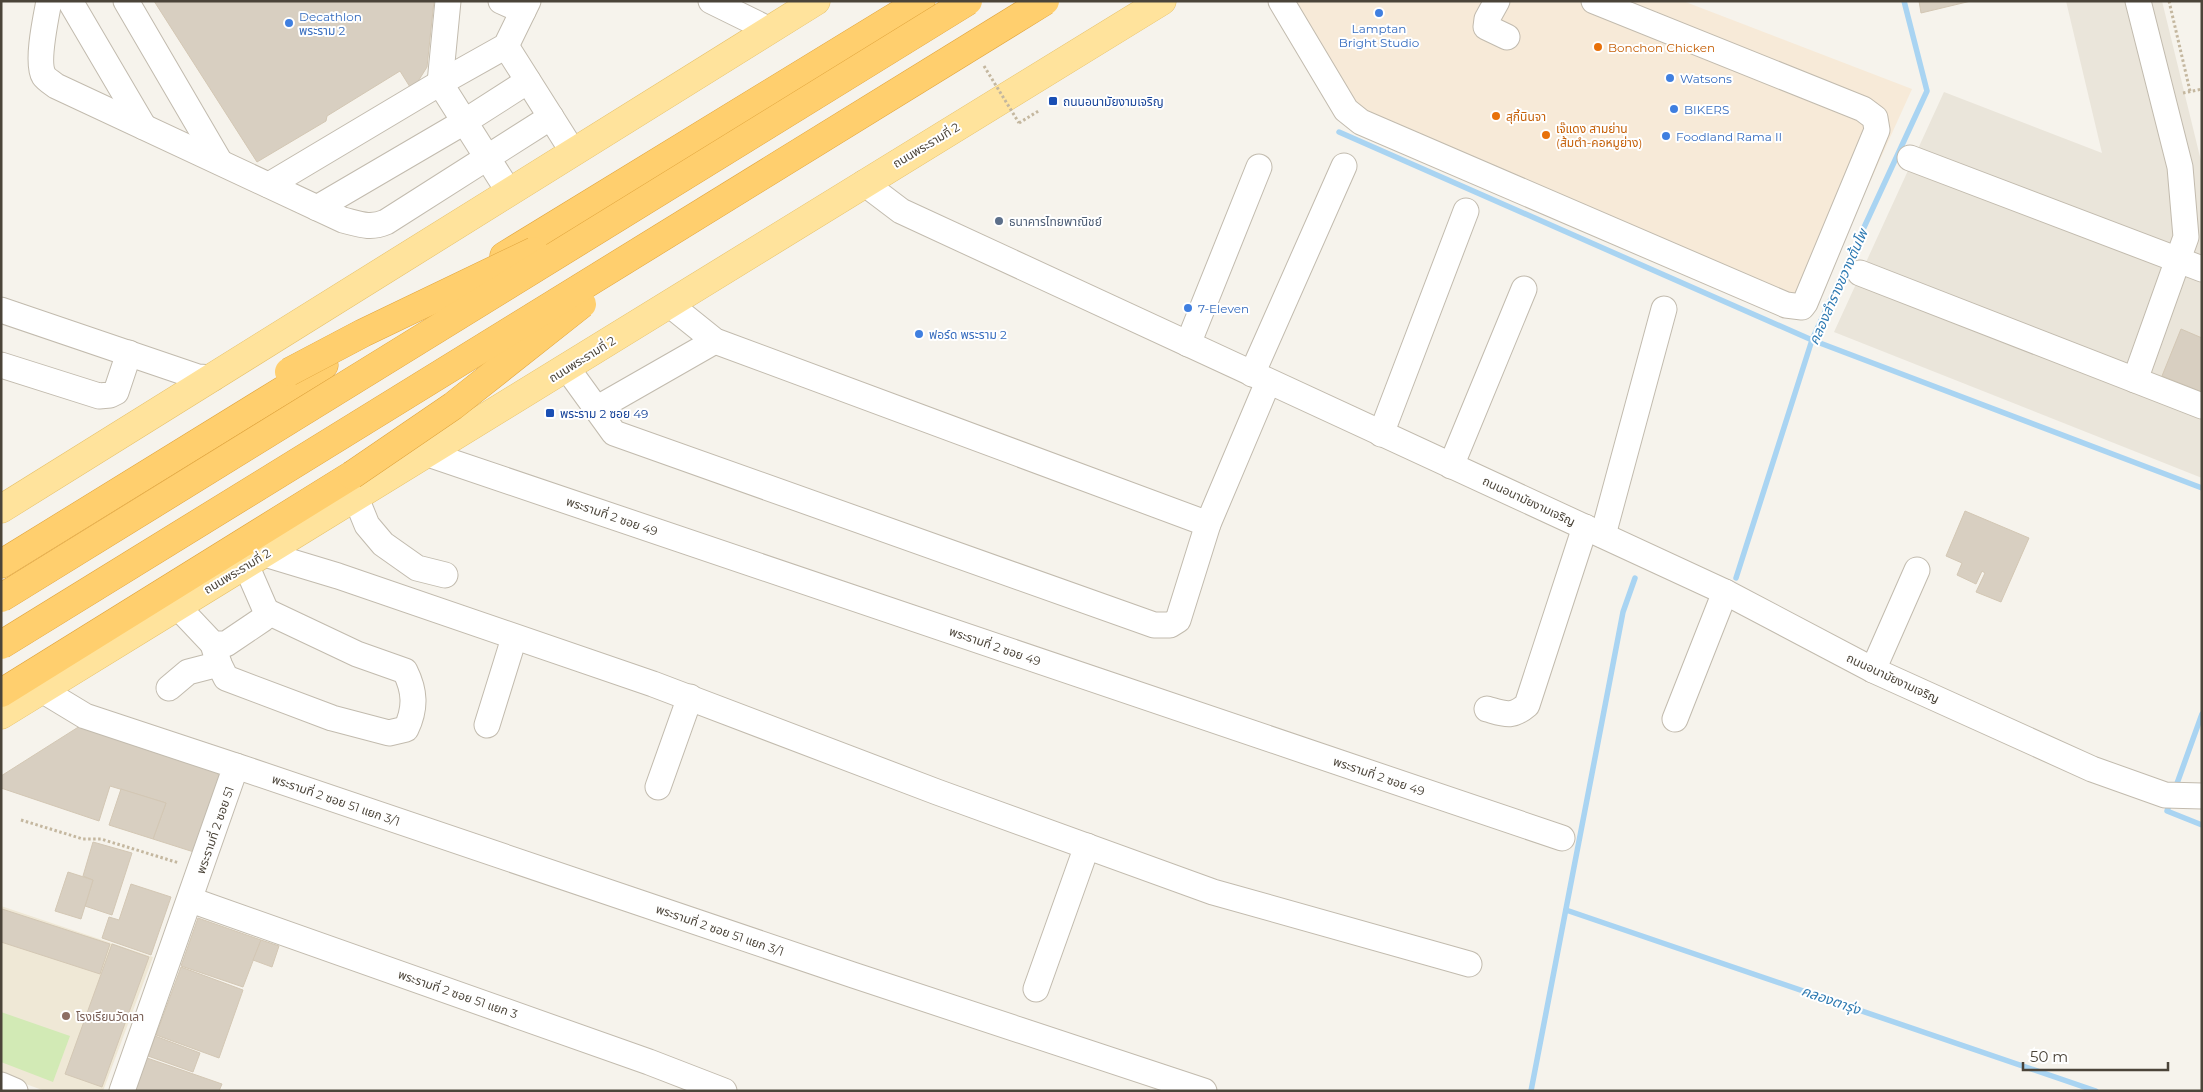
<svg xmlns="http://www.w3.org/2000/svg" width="2203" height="1092" viewBox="0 0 2203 1092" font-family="Montserrat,'Noto Sans Thai',sans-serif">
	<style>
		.residential { fill: #eae5da }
		.commercial { fill: #f7ead8 }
		.education { fill: #efe8d6 }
		.green { fill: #d2eab5 }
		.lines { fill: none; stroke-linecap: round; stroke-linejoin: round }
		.stream { stroke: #a9d4f2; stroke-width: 5.5 }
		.building { fill: #d8cfc1; stroke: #d3c7b4 }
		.minor-casing { stroke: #c2bbae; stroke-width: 27 }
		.major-casing { stroke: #e6c16a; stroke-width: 29 }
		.highway-casing { stroke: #e0a43c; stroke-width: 29 }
		.path { stroke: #c4b79f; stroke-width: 3; stroke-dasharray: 2.5 2.5; stroke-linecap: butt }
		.minor { stroke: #fff; stroke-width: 25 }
		.major { stroke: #ffe39c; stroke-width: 28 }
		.highway { stroke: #ffcf6e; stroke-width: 28 }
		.highway-bridge-casing { stroke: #e0a43c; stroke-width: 29; stroke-linecap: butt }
		.path-bridge { stroke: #c4b79f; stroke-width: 3; stroke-dasharray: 2.5 2.5; stroke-linecap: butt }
		.highway-bridge { stroke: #ffcf6e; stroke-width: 28 }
		.shop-dot { fill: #3f7fe0; stroke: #fff; stroke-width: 2 }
		.food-dot { fill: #e8710a; stroke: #fff; stroke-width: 2 }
		.transit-dot { fill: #1a4fb4; stroke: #fff; stroke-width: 2 }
		.service-dot { fill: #5c6f8a; stroke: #fff; stroke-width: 2 }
		.education-dot { fill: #8d6e63; stroke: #fff; stroke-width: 2 }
		.labels { text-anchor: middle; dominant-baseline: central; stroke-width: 4; stroke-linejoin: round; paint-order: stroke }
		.shop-label { font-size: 12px; fill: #366cbe; stroke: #fff; text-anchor: start }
		.food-label { font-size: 12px; fill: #c56008; stroke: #fff; text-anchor: start }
		.transit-label { font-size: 12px; fill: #164399; stroke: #fff; text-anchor: start }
		.street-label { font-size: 12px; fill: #4b4439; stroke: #fff }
		.service-label { font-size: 12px; fill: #4e5e75; stroke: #fff; text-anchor: start }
		.education-label { font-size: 12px; fill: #785e54; stroke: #fff; text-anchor: start }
		.water-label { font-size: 14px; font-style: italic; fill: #2e7ab2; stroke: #fff }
	</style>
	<rect width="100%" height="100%" fill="#f6f3ec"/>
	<path class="residential" d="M2066,1H2162L2202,165V478L1834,332L1944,92L2102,153Z"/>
	<path class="commercial" d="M1284,1H1683L1912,89L1811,312L1353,113Z"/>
	<path class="education" d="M1,906L153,957L103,1091H45L1,1075Z"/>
	<path class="green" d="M1,1012L70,1036L53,1082L1,1062Z"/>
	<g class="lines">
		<g class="stream">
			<path d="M1339,132L1812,340L2202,488"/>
			<path d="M1736,578L1812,340L1927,91L1904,1"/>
			<path d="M2175,789L2202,714"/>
			<path d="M2171,800L2167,811L2202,825"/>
			<path d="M1566,910L2096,1091"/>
			<path d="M1531,1091L1623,612L1635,578"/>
		</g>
	</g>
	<g class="building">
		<path d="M154,1H434L427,67L417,83L410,87L400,71L327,116L326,121L257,162Z"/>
		<path d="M1919,1H1971L1921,13Z"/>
		<path d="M2181,329L2202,338V392L2162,376Z"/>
		<path d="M1965,511L2029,538L2001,602L1976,592L1985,573L1982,571L1976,584L1957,575L1962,563L1946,556Z"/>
		<path d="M80,726L217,772L221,780L197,853L153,839L166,803L110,786L99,821L1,788V776Z"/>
		<path d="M121,789L166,803L153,839L109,825Z"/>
		<path d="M93,842L132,853L112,915L85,906L93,880L83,876Z"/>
		<path d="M68,872L93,880L81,919L55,911Z"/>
		<path d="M131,884L171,897L151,955L102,938L109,917L119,920Z"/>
		<path d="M2,909L110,944L100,974L1,942Z"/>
		<path d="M198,918L261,940L243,987L181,966Z"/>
		<path d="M261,940L279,946L272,967L253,960Z"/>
		<path d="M112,944L149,957L102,1087L65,1074Z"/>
		<path d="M181,967L243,990L219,1058L156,1035Z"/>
		<path d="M155,1036L200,1053L193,1072L148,1056Z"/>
		<path d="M147,1058L222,1084L219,1091H135Z"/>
	</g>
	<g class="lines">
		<g class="minor-casing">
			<g id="minor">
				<path d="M49,1C46,17 36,63 44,76C46,79 52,83 56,86L343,220C359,224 370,229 386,222L551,117"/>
				<path d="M70,1L144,127"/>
				<path d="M126,1L220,162"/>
				<path d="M448,1L440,83L509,192"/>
				<path d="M501,1L523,11"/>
				<path d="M711,1L770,30"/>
				<path d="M1281,1L1346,110L1361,122L1786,305L1802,307L1805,303L1877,130L1875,118L1863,109L1594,1"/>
				<path d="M1497,1L1487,19L1486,27L1507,37"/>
				<path d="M506,46L573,152"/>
				<path d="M1910,158L2202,269"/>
				<path d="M864,183L901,211L1725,592L1873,670L2092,769L2165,795L2202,796"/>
				<path d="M269,185L440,83L506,46L528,1"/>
				<path d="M317,208L464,122L528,81"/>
				<path d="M1860,273L2202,406"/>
				<path d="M669,304L715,341L1208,524"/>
				<path d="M1,310L198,377L213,378"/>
				<path d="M1188,344L1259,167"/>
				<path d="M1,365L99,396L110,395L116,392L129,353"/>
				<path d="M567,368L614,433L1154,625H1170L1178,620L1208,524L1268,382"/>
				<path d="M1252,374L1344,166"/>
				<path d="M2135,380L2186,237L2180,167L2138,1"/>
				<path d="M596,409L715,341"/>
				<path d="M1381,434L1466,211"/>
				<path d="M428,454L1562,838"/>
				<path d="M1451,466L1524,289"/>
				<path d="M356,498L367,525L383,544L417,568L445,575"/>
				<path d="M1603,535L1664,309"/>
				<path d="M265,554L338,576L653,684L937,792L1213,892L1469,964"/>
				<path d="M178,607L213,644H226L263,619L266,611L246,565"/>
				<path d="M213,644L219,664L226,678L332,718L389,733L406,729C416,708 415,691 405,671L357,654L266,611"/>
				<path d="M1873,670L1917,570"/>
				<path d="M169,688L188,672L219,664"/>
				<path d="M42,690L85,716L236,766L122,1091"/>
				<path d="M1487,709C1505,714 1512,718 1527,705L1585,527"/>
				<path d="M1675,719L1725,592"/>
				<path d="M487,725L514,638"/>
				<path d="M236,766L853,975L1204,1091"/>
				<path d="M658,787L690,697"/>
				<path d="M191,900L649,1062L724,1091"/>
				<path d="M1036,989L1087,846"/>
				<path d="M1,1085L15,1091"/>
			</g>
		</g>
		<g class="major-casing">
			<g id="major">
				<path d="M1,509L816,1"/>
				<path d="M1,715L1162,1"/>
			</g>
		</g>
		<g class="highway-casing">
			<g id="highway">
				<path d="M504,256L921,1"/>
				<path d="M1,564L324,365"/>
				<path d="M1,693L352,475"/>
			</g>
		</g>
		<g class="path">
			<path d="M2169,1L2190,91"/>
			<path d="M2183,93L2202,89"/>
			<path d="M1019,123L1040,110"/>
			<path d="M21,820L83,839H101L179,863"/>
		</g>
		<use href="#minor" class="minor"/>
		<use href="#major" class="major"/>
		<use href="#highway" class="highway"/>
		<g class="highway-bridge-casing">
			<g id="highway-bridge">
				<path d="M289,372L363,333L534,251"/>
				<path d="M352,475L453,406L582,304"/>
				<path d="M1,598L968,1"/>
				<path d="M1,645L1045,1"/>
			</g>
		</g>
		<path class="path-bridge" d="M984,66L1019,123"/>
		<use href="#highway-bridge" class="highway-bridge"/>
	</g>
	<g class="shop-dot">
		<circle cx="1379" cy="13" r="5"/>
		<circle cx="289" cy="23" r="5"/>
		<circle cx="1670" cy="78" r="5"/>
		<circle cx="1674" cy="109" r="5"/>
		<circle cx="1666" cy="136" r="5"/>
		<circle cx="1188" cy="308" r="5"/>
		<circle cx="919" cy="334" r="5"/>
	</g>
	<g class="food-dot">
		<circle cx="1598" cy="47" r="5"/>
		<circle cx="1496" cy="116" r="5"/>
		<circle cx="1546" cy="135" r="5"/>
	</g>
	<g class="transit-dot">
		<rect x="1048" y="96" width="10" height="10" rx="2.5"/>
		<rect x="545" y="408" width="10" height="10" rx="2.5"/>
	</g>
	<circle class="service-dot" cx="999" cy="221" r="5"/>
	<circle class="education-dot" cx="66" cy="1016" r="5"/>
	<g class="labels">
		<g class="shop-label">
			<text x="299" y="16">Decathlon<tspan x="299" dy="14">พระราม 2</tspan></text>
			<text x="1379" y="28" text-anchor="middle">Lamptan<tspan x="1379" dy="14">Bright Studio</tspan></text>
			<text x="1680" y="78">Watsons</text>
			<text x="1684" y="109">BIKERS</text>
			<text x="1676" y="136">Foodland Rama II</text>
			<text x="1198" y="308">7-Eleven</text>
			<text x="929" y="334">ฟอร์ด พระราม 2</text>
		</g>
		<g class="food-label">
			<text x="1608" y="47">Bonchon Chicken</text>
			<text x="1506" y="116">สุกี้นินจา</text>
			<text x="1556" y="128">เจ๊แดง สามย่าน<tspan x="1556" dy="14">(ส้มตำ-คอหมูย่าง)</tspan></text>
		</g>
		<g class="transit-label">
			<text x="1063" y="101">ถนนอนามัยงามเจริญ</text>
			<text x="560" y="413">พระราม 2 ซอย 49</text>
		</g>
		<g class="street-label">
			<text transform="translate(926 145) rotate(-31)">ถนนพระรามที่ 2</text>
			<text transform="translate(582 359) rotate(-32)">ถนนพระรามที่ 2</text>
			<text transform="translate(1529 501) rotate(25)">ถนนอนามัยงามเจริญ</text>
			<text transform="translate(612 516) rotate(19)">พระรามที่ 2 ซอย 49</text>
			<text transform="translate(237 571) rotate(-31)">ถนนพระรามที่ 2</text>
			<text transform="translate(995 646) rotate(19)">พระรามที่ 2 ซอย 49</text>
			<text transform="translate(1893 678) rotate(25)">ถนนอนามัยงามเจริญ</text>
			<text transform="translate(1379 776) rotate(19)">พระรามที่ 2 ซอย 49</text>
			<text transform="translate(336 800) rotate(19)">พระรามที่ 2 ซอย 51 แยก 3/1</text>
			<text transform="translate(215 830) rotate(-71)">พระรามที่ 2 ซอย 51</text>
			<text transform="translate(720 930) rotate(19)">พระรามที่ 2 ซอย 51 แยก 3/1</text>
			<text transform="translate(458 994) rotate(19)">พระรามที่ 2 ซอย 51 แยก 3</text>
		</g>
		<g class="service-label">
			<text x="1009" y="221">ธนาคารไทยพาณิชย์</text>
		</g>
		<g class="education-label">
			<text x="76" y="1016">โรงเรียนวัดเลา</text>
		</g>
		<g class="water-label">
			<text transform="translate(1838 287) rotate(-66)">คลองลำรางขวางต้นโพ</text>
			<text transform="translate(1831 1000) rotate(19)">คลองตารุ่ง</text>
		</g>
	</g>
	<rect width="2203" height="1092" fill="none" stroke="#4b4439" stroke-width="5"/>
	<path d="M2023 1062v8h145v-8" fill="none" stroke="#4b4439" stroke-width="2.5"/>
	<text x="2030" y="1062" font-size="15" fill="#4b4439" stroke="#ffffff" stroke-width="4" paint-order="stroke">50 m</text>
</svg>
